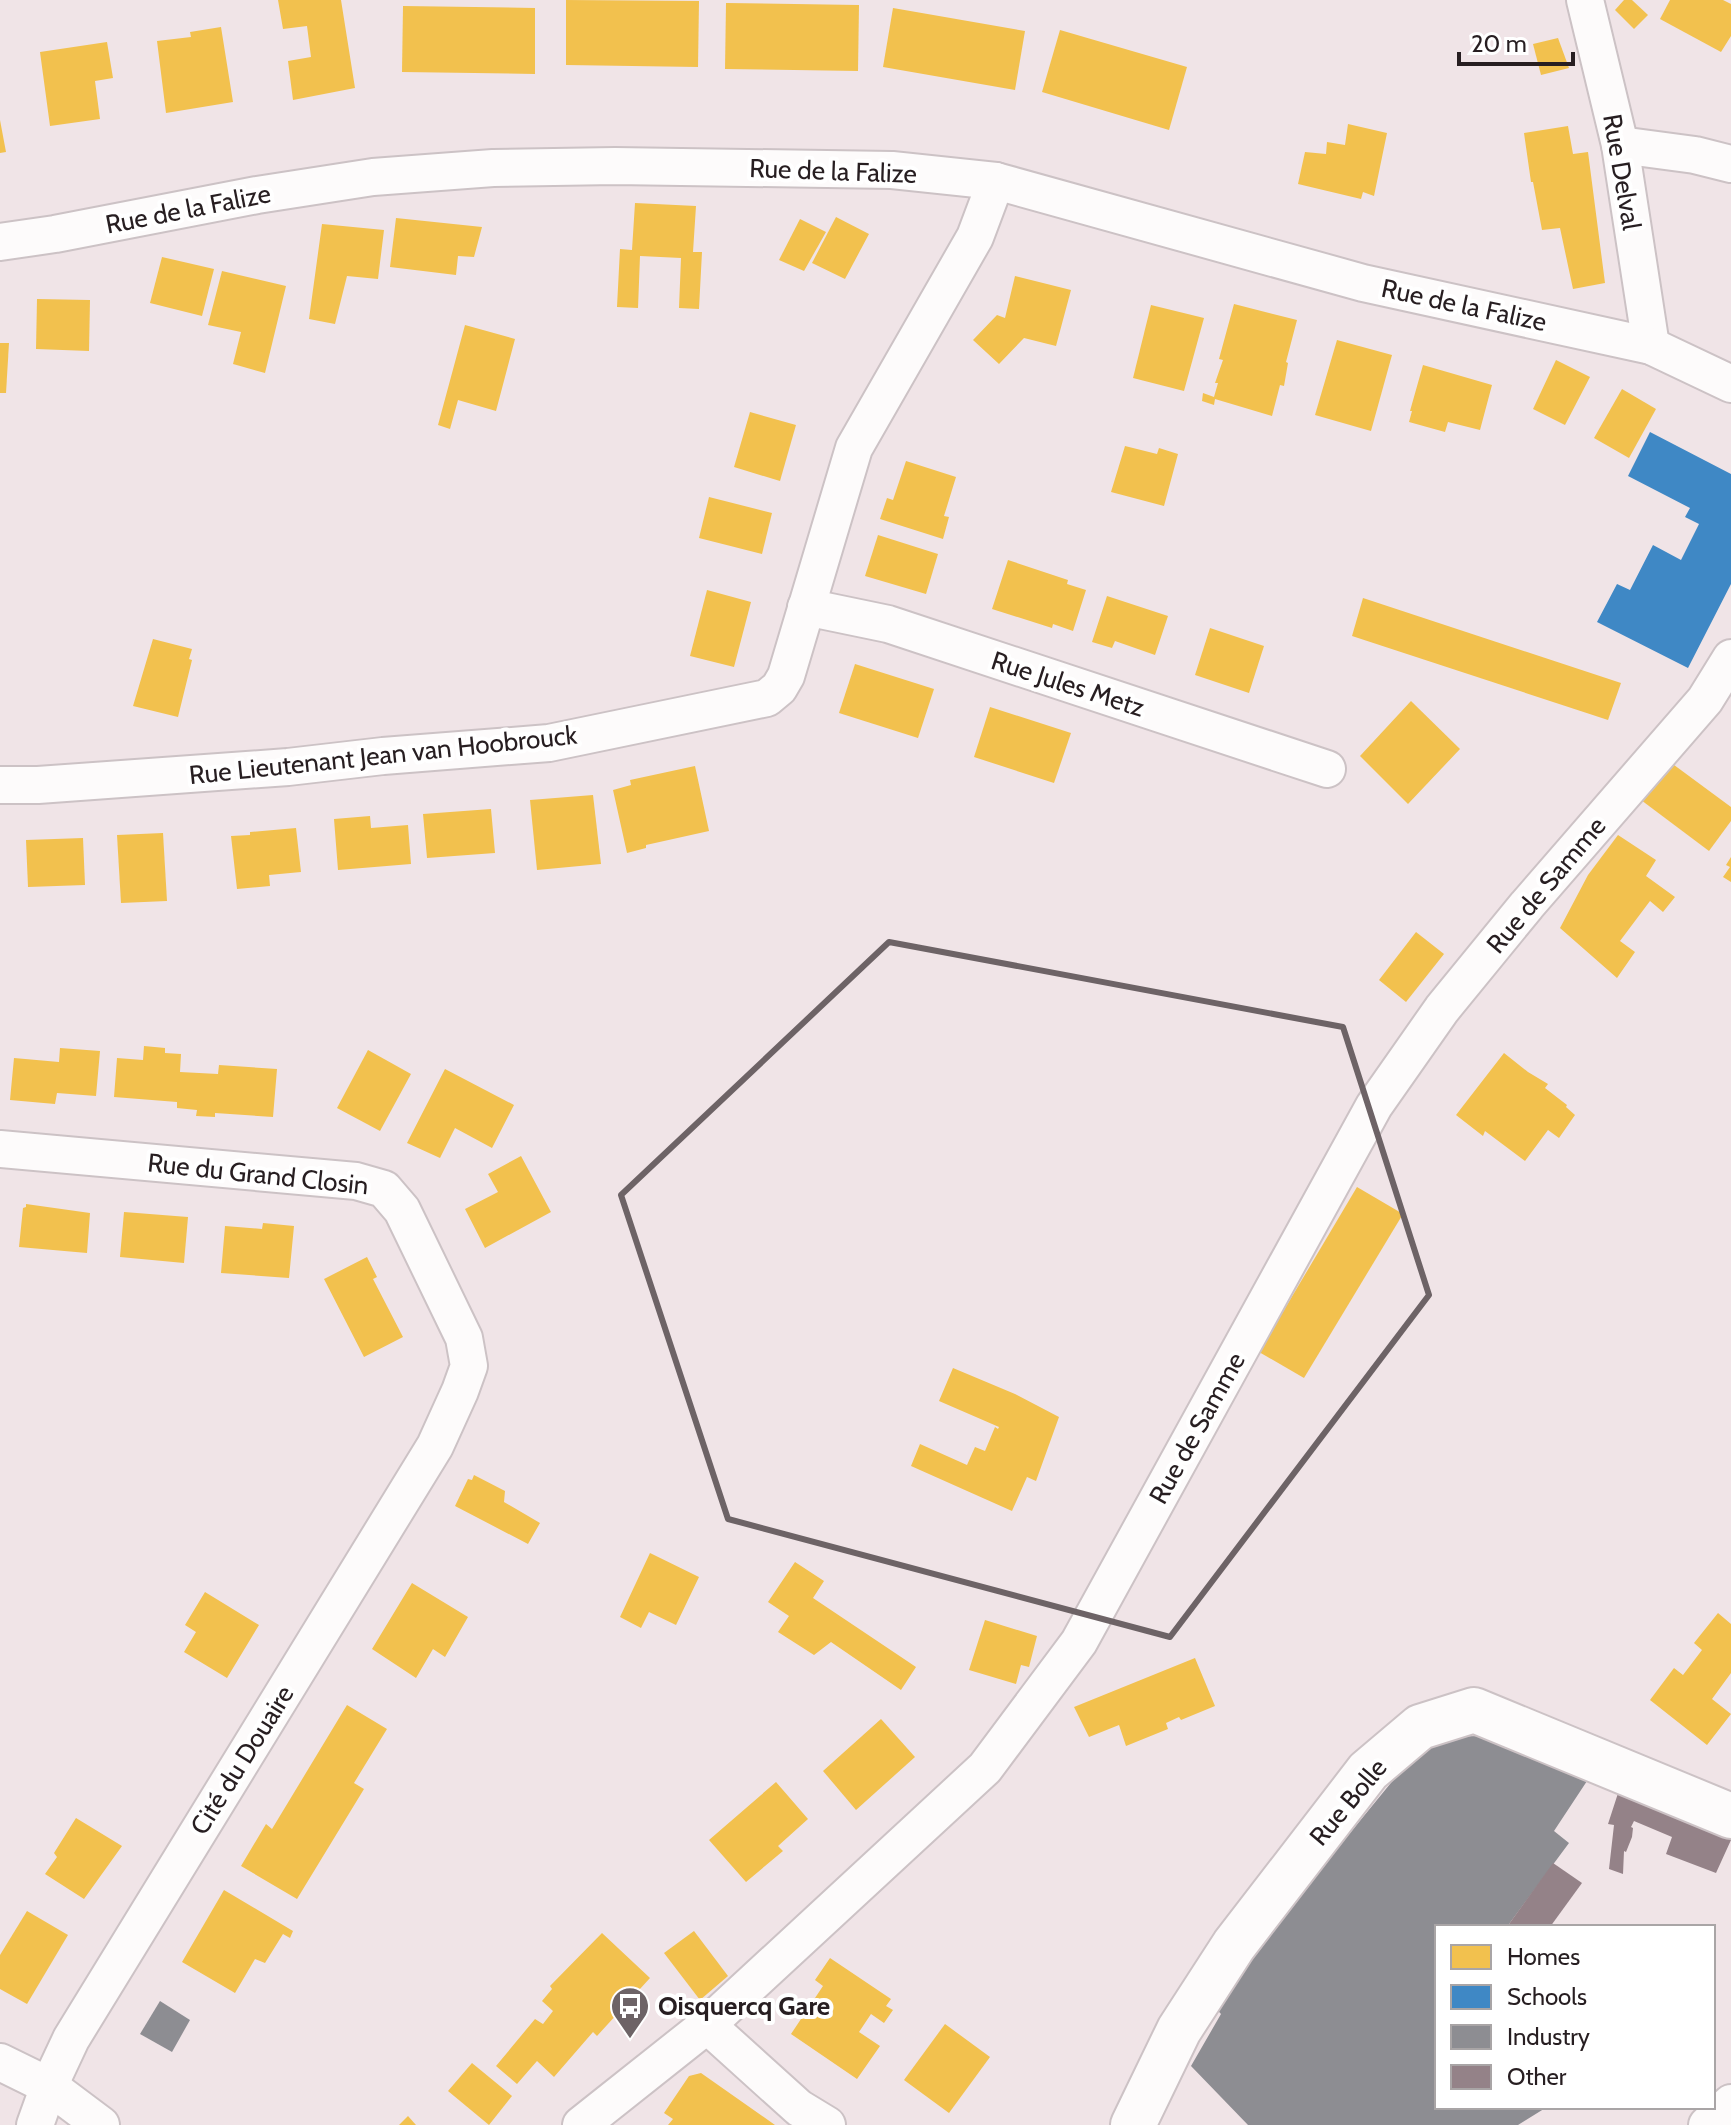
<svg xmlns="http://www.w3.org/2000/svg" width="1731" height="2125" viewBox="0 0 1731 2125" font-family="Cabin,sans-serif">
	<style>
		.homes { fill: #f2c14e }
		.schools { fill: #3f88c5 }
		.industry { fill: #8d8d92 }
		.building { fill: #948288 }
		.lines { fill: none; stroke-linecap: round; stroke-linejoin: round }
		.street-casing { stroke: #ccc2c5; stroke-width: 40 }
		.secondary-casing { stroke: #ccc2c5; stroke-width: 48 }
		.street { stroke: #fdfbfb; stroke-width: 36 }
		.secondary { stroke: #fdfbfb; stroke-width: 44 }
		.marked { fill: none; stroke: #6d6366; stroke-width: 6; stroke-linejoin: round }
		.labels { text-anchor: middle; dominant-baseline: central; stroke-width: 8; stroke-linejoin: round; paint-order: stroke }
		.street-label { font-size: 26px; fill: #271e21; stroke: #fff }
		.poi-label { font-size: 26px; font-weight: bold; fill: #271e21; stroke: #fff; text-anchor: start }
	</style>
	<rect width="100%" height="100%" fill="#f0e4e7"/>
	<g class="homes">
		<path d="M278,0H341L355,88L293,100L288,61L311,57L307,26L283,29Z"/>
		<path d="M566,0L699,1L698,67L566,65Z"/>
		<path d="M1624,0H1632L1648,15L1634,29L1615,10Z"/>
		<path d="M1670,0H1723L1731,4V36L1721,52L1660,19Z"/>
		<path d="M726,3L859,5L858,71L725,69Z"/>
		<path d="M403,6L535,8V74L402,72Z"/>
		<path d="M893,8L1025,31L1015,90L883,67Z"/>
		<path d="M221,27L233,102L166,113L157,41L191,37L190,32Z"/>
		<path d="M1060,30L1187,67L1169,130L1042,92Z"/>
		<path d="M1558,38L1569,68L1541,75L1533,44Z"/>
		<path d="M107,42L113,78L95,81L100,119L50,126L40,52Z"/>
		<path d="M0,120L6,152L0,153Z"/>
		<path d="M1348,124L1387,133L1374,196L1363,192L1361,199L1298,184L1305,152L1326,154L1327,142L1345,145Z"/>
		<path d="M1568,126L1573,154L1588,152L1605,283L1573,289L1560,228L1542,230L1533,182H1531L1524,133Z"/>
		<path d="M635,203L696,206L693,252H702L699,309L679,308L681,258L640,256L638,308L617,307L620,249L632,250Z"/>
		<path d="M836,217L869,234L845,279L812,263Z"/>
		<path d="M396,218L482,227L474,257L458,256L456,275L390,267Z"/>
		<path d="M800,219L826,232L804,271L779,260Z"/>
		<path d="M322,224L384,230L378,279L347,276L335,324L309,319Z"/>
		<path d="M162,257L214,269L202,316L150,303Z"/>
		<path d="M222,271L286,286L265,373L233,364L241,332L208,325Z"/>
		<path d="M1015,276L1071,290L1056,346L1024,338L999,364L973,340L997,315L1005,318Z"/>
		<path d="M37,299L90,300L89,351L36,349Z"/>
		<path d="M1234,304L1297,320L1286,362L1288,363L1284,386L1280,385L1272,416L1215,399L1214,405L1202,401L1203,393L1214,397L1218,383H1215L1223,360L1219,359Z"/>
		<path d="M1151,305L1204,318L1184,391L1133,378Z"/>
		<path d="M465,325L515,339L496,411L458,400L450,429L438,425Z"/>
		<path d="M1337,340L1392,355L1371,431L1315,415Z"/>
		<path d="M0,343H9L6,393H0Z"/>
		<path d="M1556,360L1590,377L1565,425L1533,409Z"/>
		<path d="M1423,365L1492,385L1480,430L1448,422L1445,432L1409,422L1412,411H1410Z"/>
		<path d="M1622,389L1656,409L1629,458L1594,438Z"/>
		<path d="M750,412L796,425L780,481L734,467Z"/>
		<path d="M1125,446L1157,454L1159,448L1178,454L1164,506L1111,492Z"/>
		<path d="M906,461L956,477L944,516L949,517L943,539L880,519L887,498L893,500Z"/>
		<path d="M709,497L772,513L762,554L699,538Z"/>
		<path d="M878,535L938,554L926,594L865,576Z"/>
		<path d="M1008,560L1068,580L1067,584L1086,590L1073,631L1053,624L1052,628L992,609Z"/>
		<path d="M707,590L751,602L734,667L690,656Z"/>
		<path d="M1107,596L1168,616L1155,655L1115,641L1112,648L1092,642Z"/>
		<path d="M1363,598L1621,683L1608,720L1352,636Z"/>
		<path d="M1210,628L1264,646L1249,693L1195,675Z"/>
		<path d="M153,639L192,649L189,659L192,660L178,717L133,706Z"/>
		<path d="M855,664L934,689L918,738L839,713Z"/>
		<path d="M1411,701L1460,749L1408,804L1360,756Z"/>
		<path d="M990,707L1071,733L1054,783L974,757Z"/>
		<path d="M1670,762L1731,807V821L1709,851L1641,800Z"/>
		<path d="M695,766L709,831L646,845V848L627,853L613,790L631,785L630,780Z"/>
		<path d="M593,795L601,864L537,870L530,800Z"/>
		<path d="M491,809L495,853L427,858L423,814Z"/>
		<path d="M370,816L371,828L408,825L411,864L338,870L334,819Z"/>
		<path d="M296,828L301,872L269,875L270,886L237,889L231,836L250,835V832Z"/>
		<path d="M163,833L167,901L121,903L117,835Z"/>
		<path d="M1618,835L1656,860L1646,876L1675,897L1663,912L1650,901L1620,941L1635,952L1617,978L1560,928L1588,875Z"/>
		<path d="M83,838L85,885L28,887L26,840Z"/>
		<path d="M1731,857V882L1723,877L1730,867L1726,865Z"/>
		<path d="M1416,932L1444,954L1406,1002L1379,980Z"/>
		<path d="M144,1046L165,1048V1053L181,1054L180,1072L218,1074L219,1065L277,1069L273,1117L215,1113V1117L196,1116L197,1110L177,1108V1102L114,1097L117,1058L143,1060Z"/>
		<path d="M60,1048L100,1051L96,1096L57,1093L55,1104L10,1100L14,1058L59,1062Z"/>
		<path d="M368,1050L411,1074L380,1131L337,1108Z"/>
		<path d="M1504,1053L1528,1072L1548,1084L1545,1088L1567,1105L1566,1107L1575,1115L1559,1138L1548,1130L1525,1161L1485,1131L1483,1136L1456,1115Z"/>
		<path d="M445,1069L514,1105L492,1148L455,1128L440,1158L407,1143Z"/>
		<path d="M521,1156L551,1212L485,1248L465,1209L498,1192L488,1174Z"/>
		<path d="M1357,1187L1403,1214L1304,1378L1259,1352Z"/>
		<path d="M26,1204L90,1213L87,1253L19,1247L23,1208L26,1207Z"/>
		<path d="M124,1212L188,1217L184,1263L120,1257Z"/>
		<path d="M263,1223L294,1226L289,1278L221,1273L225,1226L262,1229Z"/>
		<path d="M367,1257L377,1277L373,1279L403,1337L364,1357L324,1279Z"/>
		<path d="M953,1368L1015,1394L1059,1417L1036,1481L1027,1477L1012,1511L911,1466L920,1444L967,1465L975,1447L985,1451L995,1427L998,1429L999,1427L939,1401Z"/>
		<path d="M474,1475L505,1491L504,1502L540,1523L528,1544L455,1506L468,1479L472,1480Z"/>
		<path d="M650,1553L699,1577L676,1625L649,1612L641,1628L620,1617Z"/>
		<path d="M795,1562L824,1581L813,1598L916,1667L901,1690L831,1642L814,1655L778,1632L789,1616L768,1602Z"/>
		<path d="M412,1583L468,1617L445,1657L433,1649L416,1678L372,1649Z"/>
		<path d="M205,1592L259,1625L227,1678L184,1652L196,1632L185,1625Z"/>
		<path d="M1718,1613L1731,1624V1673L1712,1699L1731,1714L1707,1745L1650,1700L1674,1668L1683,1675L1702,1650L1694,1643Z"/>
		<path d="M985,1620L1037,1636L1029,1667L1021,1665L1016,1684L969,1670Z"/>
		<path d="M1195,1658L1215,1706L1181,1720L1179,1717L1166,1723L1168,1729L1126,1746L1119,1725L1089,1737L1074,1707Z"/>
		<path d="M347,1705L387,1729L354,1783L364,1789L297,1899L241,1866L266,1824L272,1829Z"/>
		<path d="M881,1719L915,1757L856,1810L823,1771Z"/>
		<path d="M776,1782L808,1819L778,1846L783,1851L746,1882L709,1840Z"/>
		<path d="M76,1818L122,1846L84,1899L45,1874L57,1857L54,1853Z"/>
		<path d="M224,1890L293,1931L290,1938L283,1934L265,1963L255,1959L235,1993L182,1962Z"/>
		<path d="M27,1911L68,1935L27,2004L0,1989V1955Z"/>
		<path d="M694,1931L728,1976L700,2000L664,1953Z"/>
		<path d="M602,1933L650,1978L597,2036L593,2032L554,2077L537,2061L517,2084L496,2066L535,2019L543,2024L553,2011L542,2001L552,1989L550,1986Z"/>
		<path d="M830,1958L891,1999L886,2006L893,2010L884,2023L871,2014L859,2032L880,2046L857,2079L791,2034L823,1986L815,1980Z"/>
		<path d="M945,2024L990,2057L949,2113L904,2080Z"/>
		<path d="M472,2063L512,2096L489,2125L448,2091Z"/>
		<path d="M701,2073L775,2125H668L673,2119L664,2113L689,2076Z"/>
		<path d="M408,2116L416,2125H399Z"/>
	</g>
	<path class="schools" d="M1650,432L1731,474V584L1688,668L1597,622L1617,584L1630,590L1653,545L1681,560L1699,524L1685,517L1690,508L1628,476Z"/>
	<g class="industry">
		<path d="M1481,1736L1587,1781L1554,1831L1569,1843L1509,1924L1514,1927H1437V2107H1547L1518,2125H1248L1191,2066L1221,2014L1211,2003L1417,1751L1436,1737Z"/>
		<path d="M160,2001L190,2020L172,2052L140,2034Z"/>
	</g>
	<g class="building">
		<path d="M1621,1784L1731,1829V1840L1716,1873L1666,1854L1672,1837L1634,1821L1631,1827L1633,1828L1632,1837L1626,1852L1624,1851L1623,1874L1609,1869L1614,1825L1608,1824Z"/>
		<path d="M1553,1863L1582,1883L1550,1927H1514L1509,1924Z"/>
	</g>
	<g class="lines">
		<g class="street-casing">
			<g id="street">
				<path d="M1585,0L1620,145L1651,346"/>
				<path d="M1620,145L1695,155L1731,164"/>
				<path d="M0,242L55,234L257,195L373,177L493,168L615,166L892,170L996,181L1363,283L1651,346L1731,384"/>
				<path d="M806,607L888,624L1327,769"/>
				<path d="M0,785H38L288,767L383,756L549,743L767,698L779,688L786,676L854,448L975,237L996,181"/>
				<path d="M0,1149L356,1181L384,1189L402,1210L464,1338L469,1366L460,1391L435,1446L71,2039L49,2086L35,2125"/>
				<path d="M707,2025L799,2108L827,2125"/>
				<path d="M0,2062L49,2086L101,2125"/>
				<path d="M581,2125L707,2025L985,1768L1079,1642L1374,1106L1442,1009L1527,905L1705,700L1731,658"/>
				<path d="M1707,2125L1731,2103"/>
			</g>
		</g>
		<g class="secondary-casing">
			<path id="secondary" d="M1133,2125L1179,2030L1234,1945L1368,1771L1420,1727L1474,1710L1731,1816"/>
		</g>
		<use href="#street" class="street"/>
		<use href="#secondary" class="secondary"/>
	</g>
	<path class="marked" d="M889,942L1343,1027L1429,1295L1170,1637L728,1519L621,1195Z"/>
	<defs>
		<g id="bus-pin" transform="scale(2)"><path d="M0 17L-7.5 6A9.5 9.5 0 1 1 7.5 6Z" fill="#6d6366" stroke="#fff"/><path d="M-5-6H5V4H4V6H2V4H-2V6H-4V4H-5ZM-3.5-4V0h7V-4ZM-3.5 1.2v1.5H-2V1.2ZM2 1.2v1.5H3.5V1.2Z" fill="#fff"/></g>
	</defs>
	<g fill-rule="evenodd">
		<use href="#bus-pin" x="630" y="2006"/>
	</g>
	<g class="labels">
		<g class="street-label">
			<text transform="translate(833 171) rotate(2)">Rue de la Falize</text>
			<text transform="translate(1622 172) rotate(80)">Rue Delval</text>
			<text transform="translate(188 209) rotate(-11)">Rue de la Falize</text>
			<text transform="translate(1464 305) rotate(12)">Rue de la Falize</text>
			<text transform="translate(1068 684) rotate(18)">Rue Jules Metz</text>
			<text transform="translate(383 755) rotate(-6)">Rue Lieutenant Jean van Hoobrouck</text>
			<text transform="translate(1546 885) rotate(-50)">Rue de Samme</text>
			<text transform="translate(258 1174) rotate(6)">Rue du Grand Closin</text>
			<text transform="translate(1197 1428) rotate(-61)">Rue de Samme</text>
			<text transform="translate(242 1760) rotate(-58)">Cité du Douaire</text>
			<text transform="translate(1348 1802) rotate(-50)">Rue Bolle</text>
		</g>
		<g class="poi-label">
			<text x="658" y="2006">Oisquercq Gare</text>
		</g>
	</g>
	<rect x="1435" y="1925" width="280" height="184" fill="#ffffff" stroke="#a9a5a6" stroke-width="2"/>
	<rect x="1451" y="1945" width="40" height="24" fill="#f2c14e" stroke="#a9a5a6" stroke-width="2"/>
	<text x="1507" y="1965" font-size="24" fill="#271e21">Homes</text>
	<rect x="1451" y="1985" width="40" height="24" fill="#3f88c5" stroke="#a9a5a6" stroke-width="2"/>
	<text x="1507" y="2005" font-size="24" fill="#271e21">Schools</text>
	<rect x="1451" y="2025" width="40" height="24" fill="#8d8d92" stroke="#a9a5a6" stroke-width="2"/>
	<text x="1507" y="2045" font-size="24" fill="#271e21">Industry</text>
	<rect x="1451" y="2065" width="40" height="24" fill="#948288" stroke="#a9a5a6" stroke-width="2"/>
	<text x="1507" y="2085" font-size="24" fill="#271e21">Other</text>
	<path d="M1459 52v12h114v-12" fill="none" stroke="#271e21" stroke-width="4"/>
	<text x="1471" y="52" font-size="24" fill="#271e21" stroke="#ffffff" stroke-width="6" paint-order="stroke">20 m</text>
</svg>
